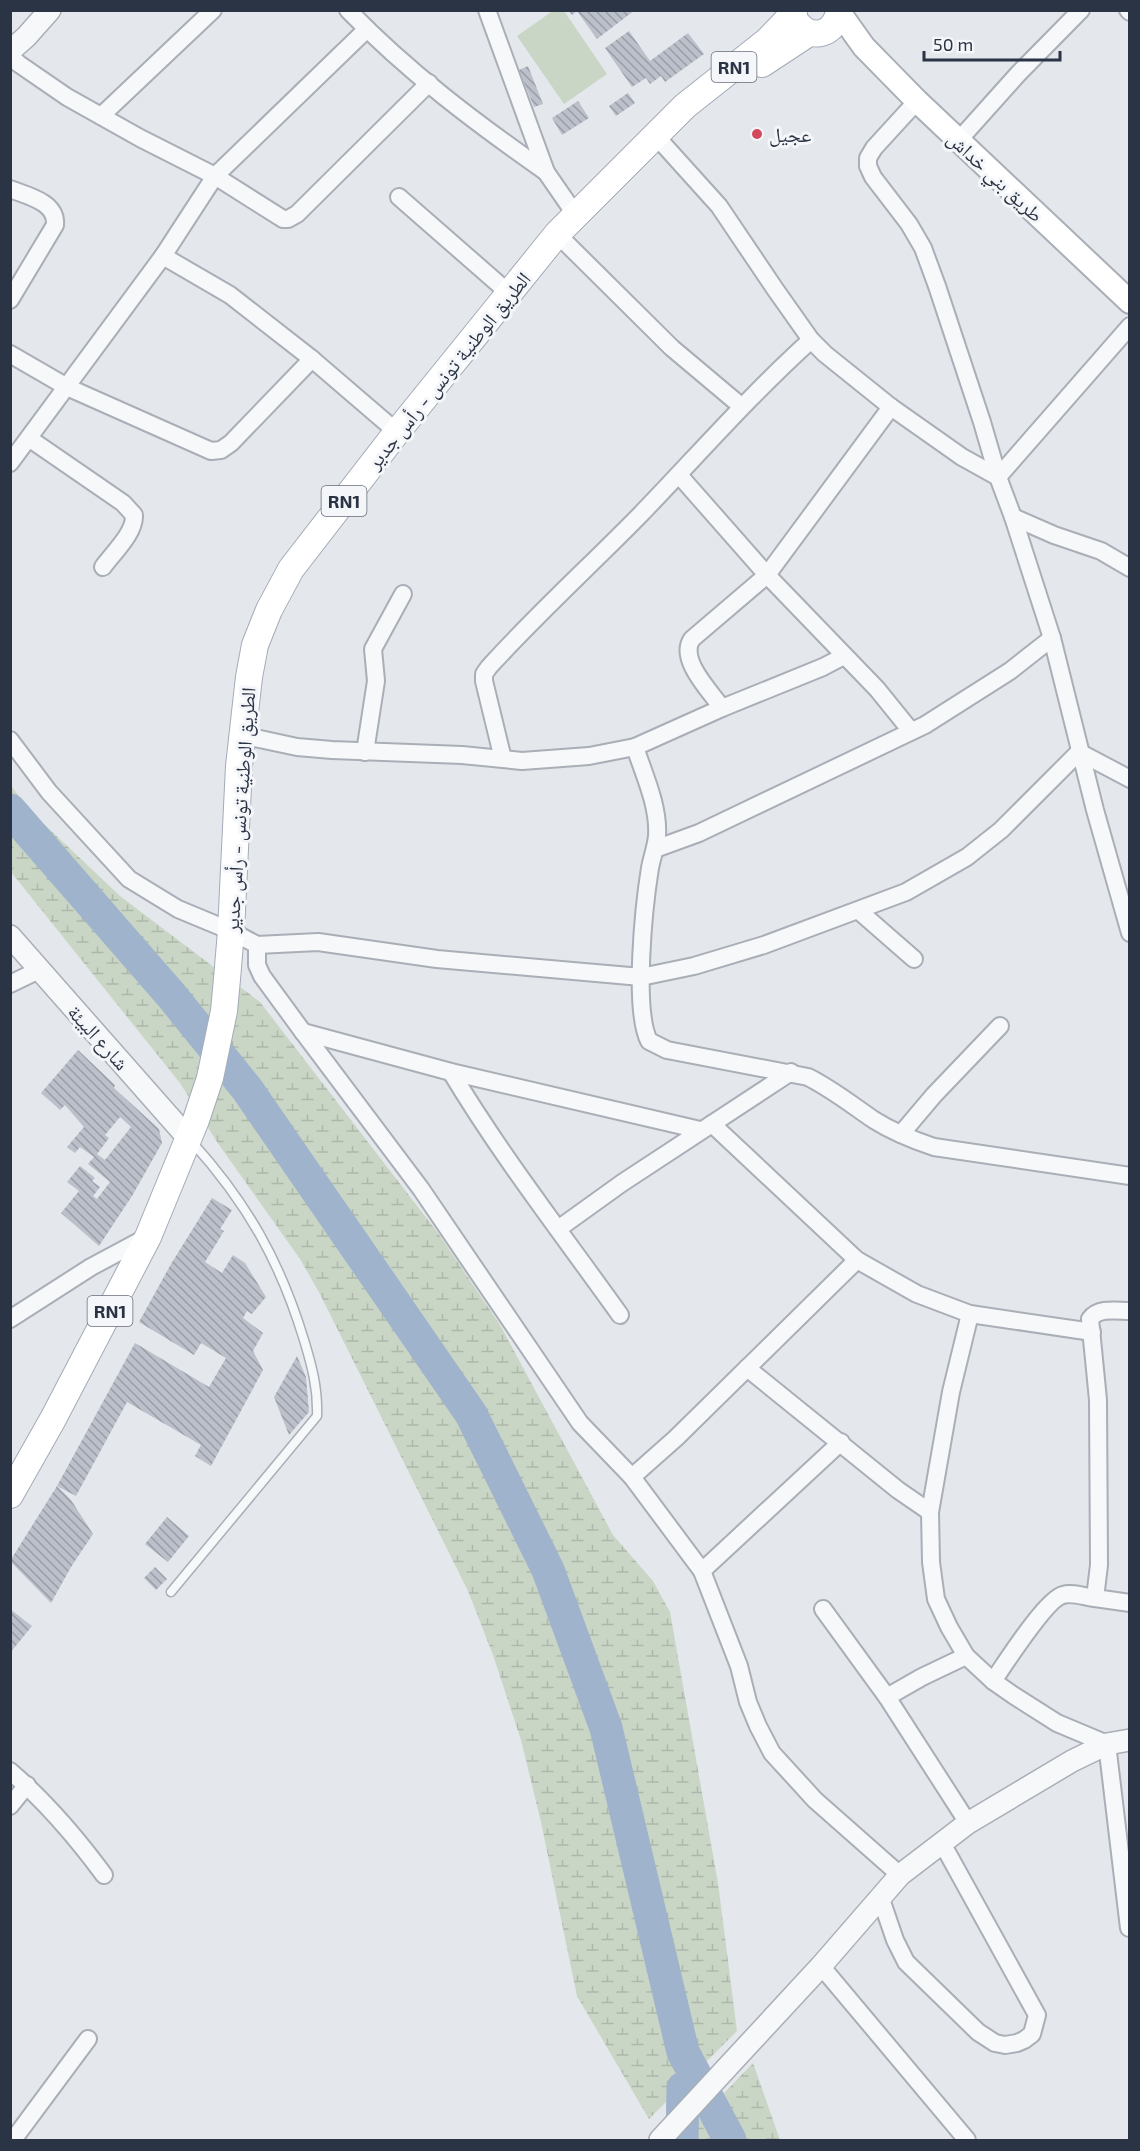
<svg xmlns="http://www.w3.org/2000/svg" width="1140" height="2151" viewBox="0 0 1140 2151" font-family="'Exo 2','Noto Naskh Arabic',sans-serif">
	<style>
		.green { fill: #c9d6c5 }
		.wetland { fill: url(#wetland-marsh) }
		.lines { fill: none; stroke-linecap: round; stroke-linejoin: round }
		.river { stroke: #9fb4cc; stroke-width: 33 }
		.building { fill: url(#building-back-hatch); fill-rule: evenodd }
		.service-casing { stroke: #a9aeb7; stroke-width: 11 }
		.minor-casing { stroke: #a9aeb7; stroke-width: 20 }
		.tertiary-casing { stroke: #a9aeb7; stroke-width: 24 }
		.secondary-casing { stroke: #a9aeb7; stroke-width: 26 }
		.primary-casing { stroke: #a3abb8; stroke-width: 28 }
		.service { stroke: #f7f8fa; stroke-width: 8 }
		.minor { stroke: #f7f8fa; stroke-width: 16 }
		.tertiary { stroke: #f7f8fa; stroke-width: 21 }
		.secondary { stroke: #fff; stroke-width: 22 }
		.primary { stroke: #fff; stroke-width: 26 }
		.poi-dot { fill: #d1495b; stroke: #f4f6f9; stroke-width: 2 }
		.labels { text-anchor: middle; dominant-baseline: central; stroke-width: 6; stroke-linejoin: round; paint-order: stroke }
		.shield { fill: #f4f6f9; stroke: #676e7b; stroke-width: 1.5 }
		.shield-label { font-size: 18px; font-weight: bold; fill: #2b3445 }
		.poi-label { font-size: 20px; fill: #2b3445; stroke: #f4f6f9; text-anchor: start }
		.street-label { font-size: 20px; fill: #2b3445; stroke: #f4f6f9 }
	</style>
	<defs>
		<pattern id="wetland-marsh" width="20" height="14" patternUnits="userSpaceOnUse" patternTransform="scale(1.5)"><rect width="20" height="14" fill="#c9d6c5"/><path d="M1 5h8M5 5V1M11 12h8M15 12V8" fill="none" stroke="#adb8ab"/></pattern>
		<pattern id="building-back-hatch" width="6" height="6" patternUnits="userSpaceOnUse" patternTransform="scale(1.5)"><rect width="6" height="6" fill="#bbc0ca"/><path d="M-1 5l2 2M0 0l6 6M5-1l2 2" fill="none" stroke="#989da6"/></pattern>
	</defs>
	<rect width="100%" height="100%" fill="#e4e7ec"/>
	<path class="green" d="M554,10L564,11L607,74L564,104L517,36Z"/>
	<g class="wetland">
		<path d="M10,784L27,808L120,896L260,1002L438,1233L500,1325L613,1535L653,1581L670,1612L718,1883L737,2031L649,2119L577,1996L541,1822L521,1740L493,1655L468,1591L320,1294L300,1259L217,1142L180,1083L11,872Z"/>
		<path d="M753,2063L780,2140H679Z"/>
	</g>
	<g class="lines">
		<g class="river">
			<path d="M10,810L171,995L247,1089L471,1414L548,1570L606,1728L683,2052L730,2140"/>
			<path d="M682,2140L683,2088"/>
		</g>
	</g>
	<g class="building">
		<path d="M568,10H635L597,39L577,11L572,15Z"/>
		<path d="M629,31L650,61L688,33L704,54L665,82L661,76L650,84L646,78L632,87L605,48Z"/>
		<path d="M528,66L543,104L534,107L519,70Z"/>
		<path d="M628,93L635,103L616,116L609,106Z"/>
		<path d="M578,101L589,118L562,135L552,118Z"/>
		<path d="M78,1050L115,1085L114,1088L159,1129L162,1143L132,1196L99,1246L61,1213L79,1191L67,1182L80,1166L95,1178L92,1181L100,1187L93,1196L97,1199L110,1182L88,1164L94,1157L80,1147L75,1153L67,1147L84,1127L65,1105L60,1110L41,1093ZM120,1117L131,1127L105,1160L97,1154L109,1138L105,1135Z"/>
		<path d="M212,1198L232,1210L220,1229L224,1231L205,1262L222,1273L233,1255L245,1263L266,1297L252,1314L247,1311L243,1318L263,1333L253,1351L263,1370L211,1466L195,1456L201,1445L127,1402L76,1496L57,1486L71,1500L93,1534L71,1567L51,1603L10,1561L57,1486L135,1343L209,1387L226,1358L201,1343L194,1355L139,1322L171,1264Z"/>
		<path d="M297,1356L306,1377L309,1412L289,1435L274,1397Z"/>
		<path d="M167,1517L189,1536L168,1562L145,1544Z"/>
		<path d="M155,1567L167,1579L156,1590L144,1578Z"/>
		<path d="M10,1609L32,1626L10,1653Z"/>
	</g>
	<g class="lines">
		<g class="service-casing">
			<path id="service" d="M171,1592L317,1416C318,1389 312,1366 304,1340C280,1261 247,1203 192,1142"/>
		</g>
		<g class="minor-casing">
			<g id="minor">
				<path d="M348,10C408,72 476,123 546,172"/>
				<path d="M487,10L546,172L575,214"/>
				<path d="M1128,10L1130,12"/>
				<path d="M10,56L19,64L67,97L140,138L215,176L283,219H288L297,214L429,83"/>
				<path d="M917,101L874,148L868,158V166L873,177L909,224L923,248L937,286L982,422L998,477L1013,517L1052,638L1095,810L1130,933"/>
				<path d="M101,116L213,10"/>
				<path d="M655,135L719,206L775,289L811,340L825,354L891,407L962,457L998,477L1130,326"/>
				<path d="M958,141L1018,74L1081,10"/>
				<path d="M10,189C28,196 57,202 55,225L10,300"/>
				<path d="M399,197L510,294"/>
				<path d="M557,234L672,348L741,406"/>
				<path d="M163,256L230,295L312,359L397,432"/>
				<path d="M10,354L67,387L211,451L221,450L231,443L312,359"/>
				<path d="M30,439L123,503L134,515C135,533 113,553 103,567"/>
				<path d="M10,463L163,256L215,176L367,29"/>
				<path d="M679,475L767,575L877,689L911,731"/>
				<path d="M1013,517L1054,535L1101,551L1130,568"/>
				<path d="M722,708C710,691 678,659 692,639L767,575L891,407"/>
				<path d="M241,735L297,747L332,750L462,755L522,761L589,756L635,747L722,708L823,667L844,656"/>
				<path d="M10,740L49,792L129,879L178,909L231,931L257,945L318,942L437,959L641,977L694,966L764,945L906,892L967,857L1001,830L1079,752L1130,779"/>
				<path d="M635,747C644,775 659,806 657,836C656,847 652,857 650,868C644,905 633,1009 649,1041L667,1050L808,1077C832,1089 852,1105 874,1120C893,1132 913,1140 934,1147L1130,1176"/>
				<path d="M365,752L376,681L373,649L403,594"/>
				<path d="M503,759L484,681V674L489,667C537,614 590,566 640,515C697,456 750,395 811,340"/>
				<path d="M655,849L699,833L925,725L1010,671L1052,638"/>
				<path d="M859,911L914,959"/>
				<path d="M257,945V965L262,976L303,1032L451,1072L700,1130"/>
				<path d="M10,984L39,970"/>
				<path d="M303,1032L421,1189L580,1423L632,1477L702,1571L739,1666L748,1702L758,1726L772,1753L815,1800L900,1875"/>
				<path d="M451,1072C502,1157 563,1235 620,1315"/>
				<path d="M712,1124L857,1260L917,1294L970,1314L1092,1332"/>
				<path d="M901,1134L934,1095L1000,1026"/>
				<path d="M558,1229L622,1183L791,1072"/>
				<path d="M1130,1311C1117,1311 1099,1307 1090,1319L1098,1400L1099,1565L1095,1598L1130,1603"/>
				<path d="M970,1314L951,1392L930,1512L931,1562L936,1599L949,1627L966,1656L993,1681L1013,1695L1057,1723L1107,1744L1129,1928"/>
				<path d="M10,1319L91,1267L147,1237"/>
				<path d="M747,1368L898,1490L930,1512"/>
				<path d="M632,1477L676,1438L857,1260"/>
				<path d="M702,1571L841,1442"/>
				<path d="M823,1609L887,1697L968,1823"/>
				<path d="M993,1681C1005,1664 1046,1599 1063,1595C1072,1592 1086,1597 1095,1598"/>
				<path d="M887,1697L922,1677L966,1656"/>
				<path d="M10,1771C46,1802 76,1837 104,1875"/>
				<path d="M10,1806L27,1785"/>
				<path d="M881,1899L895,1940L906,1962L978,2032L995,2043L1005,2045L1017,2043L1024,2040L1032,2034L1037,2015L942,1843"/>
				<path d="M821,1966L967,2140"/>
				<path d="M13,2140L88,2039"/>
			</g>
		</g>
		<g class="tertiary-casing">
			<g id="tertiary">
				<path d="M10,51L26,37L50,10"/>
				<path d="M10,936L188,1138"/>
				<path d="M660,2140L821,1966L900,1875L968,1823L1072,1761L1107,1744L1130,1740"/>
			</g>
		</g>
		<g class="secondary-casing">
			<path id="secondary" d="M839,12L864,47L917,101L1130,302"/>
		</g>
		<g class="primary-casing">
			<g id="primary">
				<path d="M797,23C812,42 836,34 839,10"/>
				<path d="M762,64L809,33"/>
				<path d="M10,1495L53,1419L148,1237L196,1120L210,1078L224,1011L227,979L231,931L239,766L249,677L255,645L269,610L291,569L397,432L557,234L685,106L767,41L794,13"/>
			</g>
		</g>
		<use href="#service" class="service"/>
		<use href="#minor" class="minor"/>
		<use href="#tertiary" class="tertiary"/>
		<use href="#secondary" class="secondary"/>
		<use href="#primary" class="primary"/>
	</g>
	<circle class="poi-dot" cx="757" cy="134" r="6"/>
	<g class="labels">
		<g class="shield">
			<rect x="711.5" y="52" width="45" height="30" rx="4.5"/>
			<rect x="321.5" y="486" width="45" height="30" rx="4.5"/>
			<rect x="87.5" y="1296" width="45" height="30" rx="4.5"/>
		</g>
		<g class="shield-label">
			<text x="734" y="67">RN1</text>
			<text x="344" y="501">RN1</text>
			<text x="110" y="1311">RN1</text>
		</g>
		<g class="poi-label">
			<text x="769" y="134">عجيل</text>
		</g>
		<g class="street-label">
			<text transform="translate(996 176) rotate(43)">طريق بني خداش</text>
			<text transform="translate(448 370) rotate(-51)">الطريق الوطنية تونس - رأس جدير</text>
			<text transform="translate(239 810) rotate(-86)">الطريق الوطنية تونس - رأس جدير</text>
			<text transform="translate(99 1037) rotate(48)">شارع البيئة</text>
		</g>
	</g>
	<rect width="1140" height="2151" fill="none" stroke="#2b3445" stroke-width="24"/>
	<path d="M924 51v9h136v-9" fill="none" stroke="#2b3445" stroke-width="3"/>
	<text x="933" y="51" font-size="18" fill="#2b3445" stroke="#f4f6f9" stroke-width="4.5" paint-order="stroke">50 m</text>
</svg>
